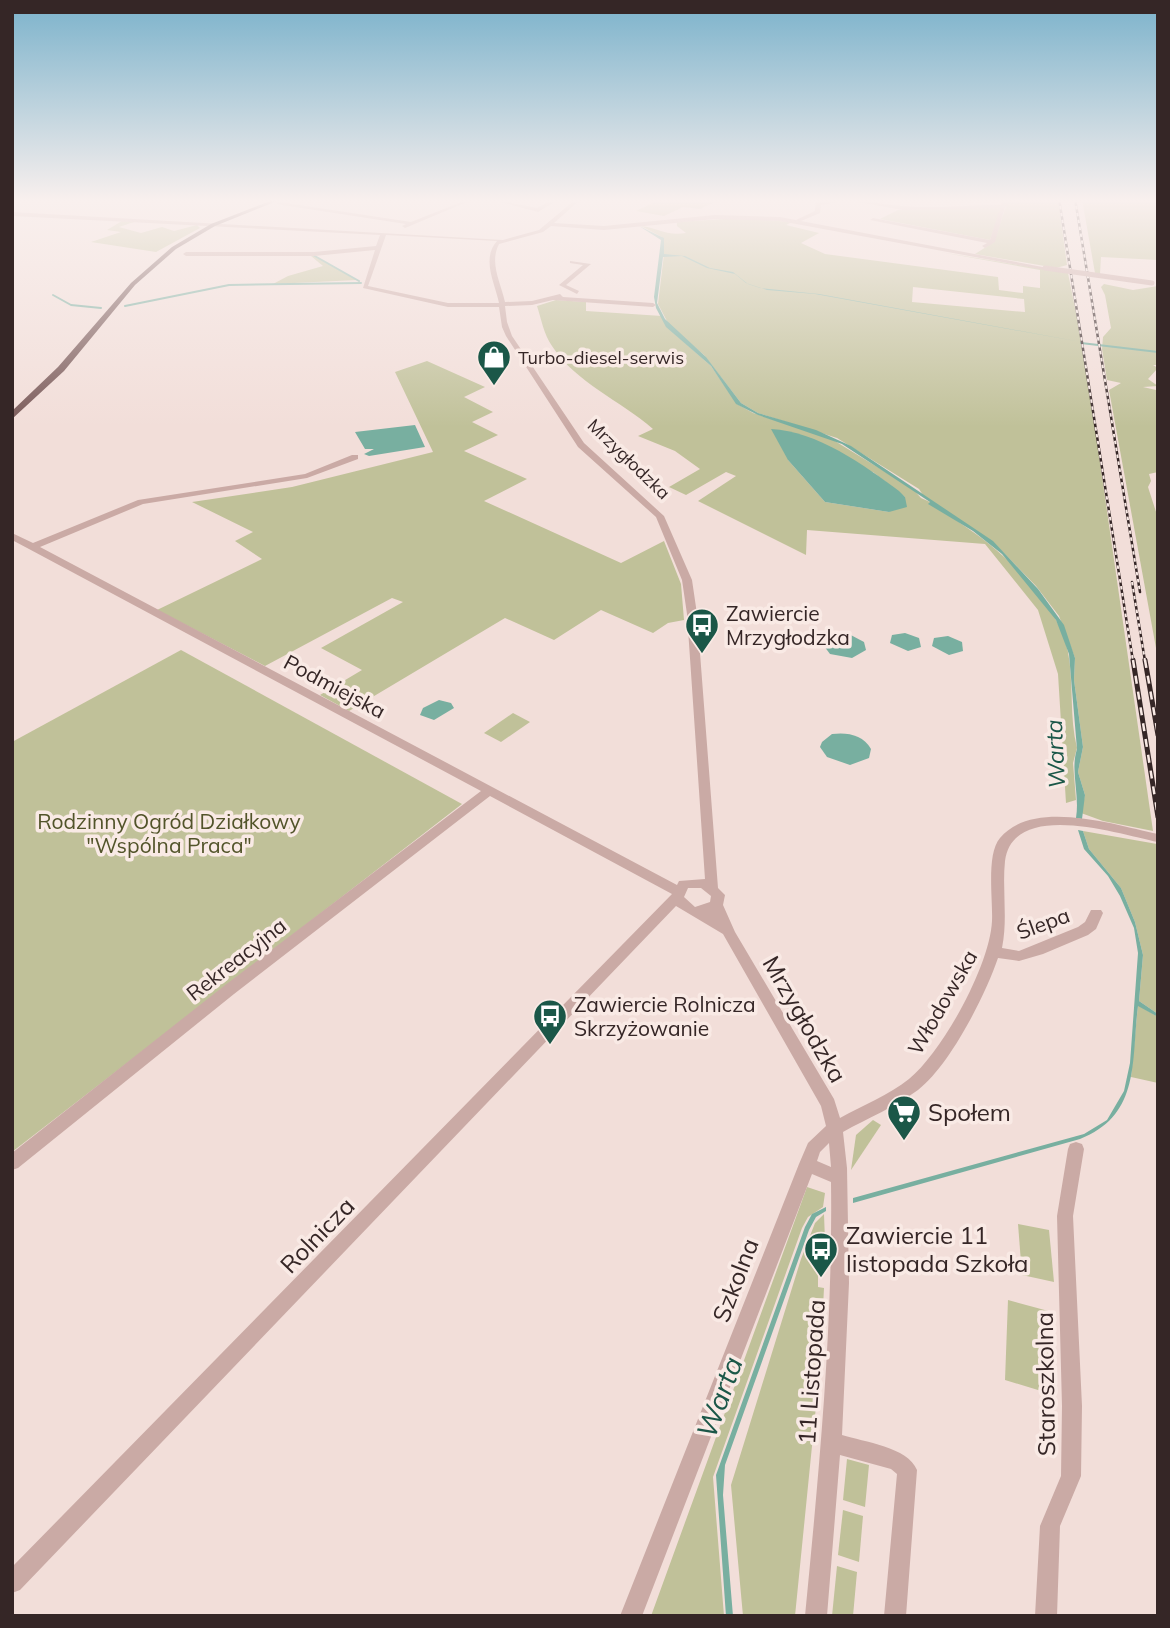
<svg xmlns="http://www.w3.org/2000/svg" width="1170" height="1628" viewBox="0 0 1170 1628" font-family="Mulish,sans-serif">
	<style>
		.green { fill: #c0c199; fill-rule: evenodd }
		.water { fill: #78afa0 }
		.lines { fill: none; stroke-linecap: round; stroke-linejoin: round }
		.stream { stroke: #78afa0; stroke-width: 2 }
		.minor { fill: #caaaa5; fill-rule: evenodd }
		.major { fill: #785857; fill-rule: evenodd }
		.rail-far1-casing { stroke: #352626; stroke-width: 2.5 }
		.rail-casing { stroke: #352626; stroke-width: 5 }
		.rail-far1 { stroke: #f9eae5; stroke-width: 2; stroke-dasharray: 3.5; stroke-linecap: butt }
		.rail { stroke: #f9eae5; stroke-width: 2.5; stroke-dasharray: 8; stroke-linecap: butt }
		.minor-bridge { stroke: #caaaa5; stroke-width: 5 }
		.labels { text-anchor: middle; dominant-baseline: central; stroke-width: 7; stroke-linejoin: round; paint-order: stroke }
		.far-poi-label { font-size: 18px; fill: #352626; stroke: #f9eae5; text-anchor: start }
		.far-street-label { font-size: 18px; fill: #352626; stroke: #f9eae5 }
		.poi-label { font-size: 21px; fill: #352626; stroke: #f9eae5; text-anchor: start }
		.street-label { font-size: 21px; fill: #352626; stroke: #f9eae5 }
		.park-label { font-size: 21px; fill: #52542a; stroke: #f9eae5 }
		.water-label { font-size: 23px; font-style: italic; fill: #1b5748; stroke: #f9eae5 }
		.near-street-label { font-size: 24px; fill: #352626; stroke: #f9eae5 }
		.near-poi-label { font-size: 24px; fill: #352626; stroke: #f9eae5; text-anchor: start }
		.near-water-label { font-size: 28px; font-style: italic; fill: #1b5748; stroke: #f9eae5 }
	</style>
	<rect width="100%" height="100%" fill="#f2ded9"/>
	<g class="green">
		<path d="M661,199H721L700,209L683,207L664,216L636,211Z"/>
		<path d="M1058,199L1067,265L1056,268L975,254L994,242L1008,200Z"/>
		<path d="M1082,199H1158V260L1101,257L1100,274L1095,273Z"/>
		<path d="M1002,207L990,240L880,219L898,210Z"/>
		<path d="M739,218L792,222L786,225L819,233L801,243L825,254L998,277L999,290L1023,293V286L1040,288V270L940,252L1068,273L1085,358L1153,831L1103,821L1081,813L1085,795L1078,772L1083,747L1074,680L1075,658L1059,616L1036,586L992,541L925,498L919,489L837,438L758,413L741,403L704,355L669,325L658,304L664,254L662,237L641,226C659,228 665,236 686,233L677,226V222ZM913,287L1024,299L1025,312L912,302Z"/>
		<path d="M122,221L134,222L119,227L141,233L162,227L174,231L197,225L200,228L156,252L91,242L121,232L107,230Z"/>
		<path d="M314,255L357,280L273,284L288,276L323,266L311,256H300Z"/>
		<path d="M1104,284L1133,290L1158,286V365H1153L1158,368L1148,379L1158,386L1143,387L1156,390L1158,395V472L1149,474L1151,481L1148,487L1158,518V659L1109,390L1121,383L1107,380L1102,349L1103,337L1111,328L1105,295L1101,287Z"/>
		<path d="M556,300L586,302V311L662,316L667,327L711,366L737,404L753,413L830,438L913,489L921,498L930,502L929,504C941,506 951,517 960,523C1002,550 1058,601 1068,652C1074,684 1069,717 1077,748L1073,763L1076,800L1066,803L1058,674L1038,610L985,544L807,530L806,555L698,501L736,476L726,472L686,495L669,487L700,469L675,451L638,436L653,429C621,401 575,382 552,346C544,335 541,318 537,306ZM788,460L873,472L905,497L889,512L825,502Z"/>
		<path d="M427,361L485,387L464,397L493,412L472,422L498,435L464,451L527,479L484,501L621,563L664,541L681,584L684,620L668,623L653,633L601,610L554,640L505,618L349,711L320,695L362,670L321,648L403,602L392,598L265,666L157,610L262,559L235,541L253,532L192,502L292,487L433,452L395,372Z"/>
		<path d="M181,650L462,804L12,1152V742Z"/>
		<path d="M513,713L530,722L501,742L484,733Z"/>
		<path d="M1083,831L1157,844L1158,1014L1139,1001L1143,955L1135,922L1121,888L1089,849Z"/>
		<path d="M1138,1005L1158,1017V1083L1131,1077Z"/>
		<path d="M873,1120L881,1125L851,1170L856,1135Z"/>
		<path d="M807,1187L825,1193L823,1207L808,1217L802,1228L713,1477L724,1616H651Z"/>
		<path d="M824,1214L826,1269L818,1268V1287L824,1288L820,1366L795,1616H743L731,1485L801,1259L815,1223Z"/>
		<path d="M1018,1224L1049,1230L1054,1282L1022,1275Z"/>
		<path d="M1008,1300L1052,1312L1051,1394L1005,1380Z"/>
		<path d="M847,1459L869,1465L865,1507L843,1500Z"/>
		<path d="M843,1510L863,1516L859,1562L838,1555Z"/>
		<path d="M837,1566L857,1572L853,1616H832Z"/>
	</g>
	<g class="water">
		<path d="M639,226L664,238V254L685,256L710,268L733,272L748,284L760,288L819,294L1081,342L815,294L767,290L746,283L735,274L707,268L682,256L663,257L657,303L665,319L706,357L741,403L758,413L816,430L851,446L993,541L1038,589L1064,625L1075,658L1074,680L1083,747L1078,772L1085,795L1082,819L1076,818C1080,794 1070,771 1077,749L1069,654L1056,620L1002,554L973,531L928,504L930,502L842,444L758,415L736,404L711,366L666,327L656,308L654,297L661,240Z"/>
		<path d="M415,425L425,447L369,456L364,454L374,449H365L355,432Z"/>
		<path d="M771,429C817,431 864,465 899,491L905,497L907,507L889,512L825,502L788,460Z"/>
		<path d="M833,633H847L864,642L866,650L852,658L830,654L821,642Z"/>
		<path d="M905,633L919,638L921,647L908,651L890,643L892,635Z"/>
		<path d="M948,636L962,642L963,651L949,655L932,646L934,638Z"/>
		<path d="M439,700L451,703L454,708L434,720L420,715L423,708Z"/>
		<path d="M832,734C848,732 863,735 871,749L869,758L850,765L827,757L820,747L822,742Z"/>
		<path d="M1078,830L1083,831L1089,849L1121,888L1135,922L1143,955L1139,1001L1158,1014V1017L1138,1006C1131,1061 1141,1115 1080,1139L853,1203V1198L1084,1134L1107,1120L1124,1091L1130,1063L1138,953L1134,928L1120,896L1108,876L1084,849Z"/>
		<path d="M826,1207V1211L816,1217L809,1230L725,1465L723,1495L733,1616H726L716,1475L805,1227L812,1214Z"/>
	</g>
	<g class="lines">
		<g class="stream">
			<path d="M313,255L359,281"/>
			<path d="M53,295L71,305L101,308"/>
			<path d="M125,306L229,285L361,283"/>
			<path d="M1081,343L1158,352"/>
		</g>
		<g class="minor">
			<path d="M469,199H474L405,228L402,226L406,224L276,204L279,202L411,222Z"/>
			<path d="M490,199L537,208L554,199H559L538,212Z"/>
			<path d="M576,199H581L554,223L604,226L715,215L780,217L796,220L815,211L816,199H820L821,202C853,196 871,204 902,206C934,209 969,205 1001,205L1003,199H1005L1007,200L1008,206L1005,207L995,242L985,248L982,246L987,243L870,220L873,218L990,240L1000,208L903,210L847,200L821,205L820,213L801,221L1048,268L1045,270L780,221L715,219L604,230L551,226L543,232L499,244C489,263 501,283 505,302L532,301L560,294L563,297L653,303L656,305L653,307L553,300L532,305L505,306L507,322L512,336L584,443L664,516L692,580L697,614L718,888L725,895L723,905L735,932L834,1099L840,1118C863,1105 889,1095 909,1079C943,1051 990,965 992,921C993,900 986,854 1000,838C1033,798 1115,825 1158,834V842C1119,834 1013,799 1005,861C1002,890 1008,919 1002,948L1019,951L1078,927L1085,922L1091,910H1101L1103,913L1096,929L1088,935L1043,954L1019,961L998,958C985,996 950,1065 918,1090C895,1107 868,1118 843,1132L847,1168L849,1283L842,1435C864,1442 908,1447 917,1470L906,1616H884L897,1474L891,1469L840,1455L827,1616H805C819,1471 833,1328 831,1182L812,1174L642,1616H620L799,1164L808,1143L826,1126L821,1106L723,934L676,906L20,1590L12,1593V1567L672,894L490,796L234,994L18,1168L12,1170V1153L224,986L481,791L29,549L12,540V533L33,543L138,500L305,474L352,455H358V459L307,478L143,504L40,547L677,885L679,881L705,879L687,614L682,580L656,517L578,447L506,336L502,327L499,307H448L363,288L375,250L314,256H186L183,254L186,252H314L376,246L380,235L12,216V212L503,240L539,230ZM386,235L497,241C481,259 495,283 499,303H448L368,286ZM688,888H701L711,896L710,902L695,907L684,897ZM829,1143L831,1167L817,1161L820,1152Z"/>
			<path d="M570,261L591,264L566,285L579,291L577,294L559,285L583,265L570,263Z"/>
			<path d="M1076,1142L1082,1144L1084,1149L1073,1216L1082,1406L1081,1476L1060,1526L1057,1616H1035L1040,1526L1061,1476L1062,1406L1057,1216L1068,1149L1070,1144Z"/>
		</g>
		<path class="major" d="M275,199H282L215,226L176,249L135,285L64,371L12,419V411L58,367L131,283L172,247L211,224Z"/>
		<g class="rail-far1-casing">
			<g id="rail-far1">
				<path d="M1059,199L1133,661"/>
				<path d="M1075,199L1140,592"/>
				<path d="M1132,582L1145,661"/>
			</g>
		</g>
		<g class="rail-casing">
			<g id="rail">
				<path d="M1133,660L1158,817"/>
				<path d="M1145,660L1158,735"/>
			</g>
		</g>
		<use href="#rail-far1" class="rail-far1"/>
		<use href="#rail" class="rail"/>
		<path class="minor-bridge" d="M1045,268L1152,283"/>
	</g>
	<linearGradient id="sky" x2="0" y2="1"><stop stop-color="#7bb2cb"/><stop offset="0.47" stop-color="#f9f0ee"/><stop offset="1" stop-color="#f9f0ee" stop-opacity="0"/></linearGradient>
	<rect width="1170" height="427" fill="url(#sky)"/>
	<defs>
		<g id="shop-pin" transform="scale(1.75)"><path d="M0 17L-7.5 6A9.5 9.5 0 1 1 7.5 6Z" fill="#1b5748" stroke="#f9eae5"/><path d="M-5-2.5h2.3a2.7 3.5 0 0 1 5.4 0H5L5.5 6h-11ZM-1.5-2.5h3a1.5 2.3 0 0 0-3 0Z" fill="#fff"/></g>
		<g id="bus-pin" transform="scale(1.75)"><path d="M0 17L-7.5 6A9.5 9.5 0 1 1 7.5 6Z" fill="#1b5748" stroke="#f9eae5"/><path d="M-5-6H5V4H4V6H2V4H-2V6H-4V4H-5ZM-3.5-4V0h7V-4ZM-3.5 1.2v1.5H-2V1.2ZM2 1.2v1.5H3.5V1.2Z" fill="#fff"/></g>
		<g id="supermarket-pin" transform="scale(1.75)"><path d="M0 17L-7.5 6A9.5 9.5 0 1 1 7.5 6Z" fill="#1b5748" stroke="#f9eae5"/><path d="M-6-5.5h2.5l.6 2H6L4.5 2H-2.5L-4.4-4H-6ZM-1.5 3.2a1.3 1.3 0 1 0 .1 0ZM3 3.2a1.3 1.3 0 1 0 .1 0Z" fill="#fff"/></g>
	</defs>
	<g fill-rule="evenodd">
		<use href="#shop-pin" x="494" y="357"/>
		<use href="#bus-pin" x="702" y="625"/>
		<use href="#bus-pin" x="550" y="1016"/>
		<use href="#supermarket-pin" x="904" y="1112"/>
		<use href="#bus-pin" x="821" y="1249"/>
	</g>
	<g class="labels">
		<g class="far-poi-label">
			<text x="518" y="357">Turbo-diesel-serwis</text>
		</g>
		<g class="far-street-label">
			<text transform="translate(629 459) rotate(44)">Mrzygłodzka</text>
		</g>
		<g class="poi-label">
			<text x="726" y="613">Zawiercie<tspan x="726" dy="24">Mrzygłodzka</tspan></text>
			<text x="574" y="1004">Zawiercie Rolnicza<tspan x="574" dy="24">Skrzyżowanie</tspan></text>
		</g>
		<g class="street-label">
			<text transform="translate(335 686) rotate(28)">Podmiejska</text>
			<text transform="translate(1043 923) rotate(-20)">Ślepa</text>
			<text transform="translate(236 959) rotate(-38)">Rekreacyjna</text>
			<text transform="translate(942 1002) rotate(-60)">Włodowska</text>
		</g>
		<g class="park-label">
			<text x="169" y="821">Rodzinny Ogród Działkowy<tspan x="169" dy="24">"Wspólna Praca"</tspan></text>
		</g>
		<g class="water-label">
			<text transform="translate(1055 754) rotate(-93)">Warta</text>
		</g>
		<g class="near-street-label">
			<text transform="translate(805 1019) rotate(60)">Mrzygłodzka</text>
			<text transform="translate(317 1235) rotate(-46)">Rolnicza</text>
			<text transform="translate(735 1280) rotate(-69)">Szkolna</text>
			<text transform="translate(811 1372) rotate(-86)">11 Listopada</text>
			<text transform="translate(1045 1384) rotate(-91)">Staroszkolna</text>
		</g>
		<g class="near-poi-label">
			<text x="928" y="1112">Społem</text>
			<text x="846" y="1235">Zawiercie 11<tspan x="846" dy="28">listopada Szkoła</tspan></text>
		</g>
		<g class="near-water-label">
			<text transform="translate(719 1397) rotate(-70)">Warta</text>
		</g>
	</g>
	<rect width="1170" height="1628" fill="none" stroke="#352626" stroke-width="28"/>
</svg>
